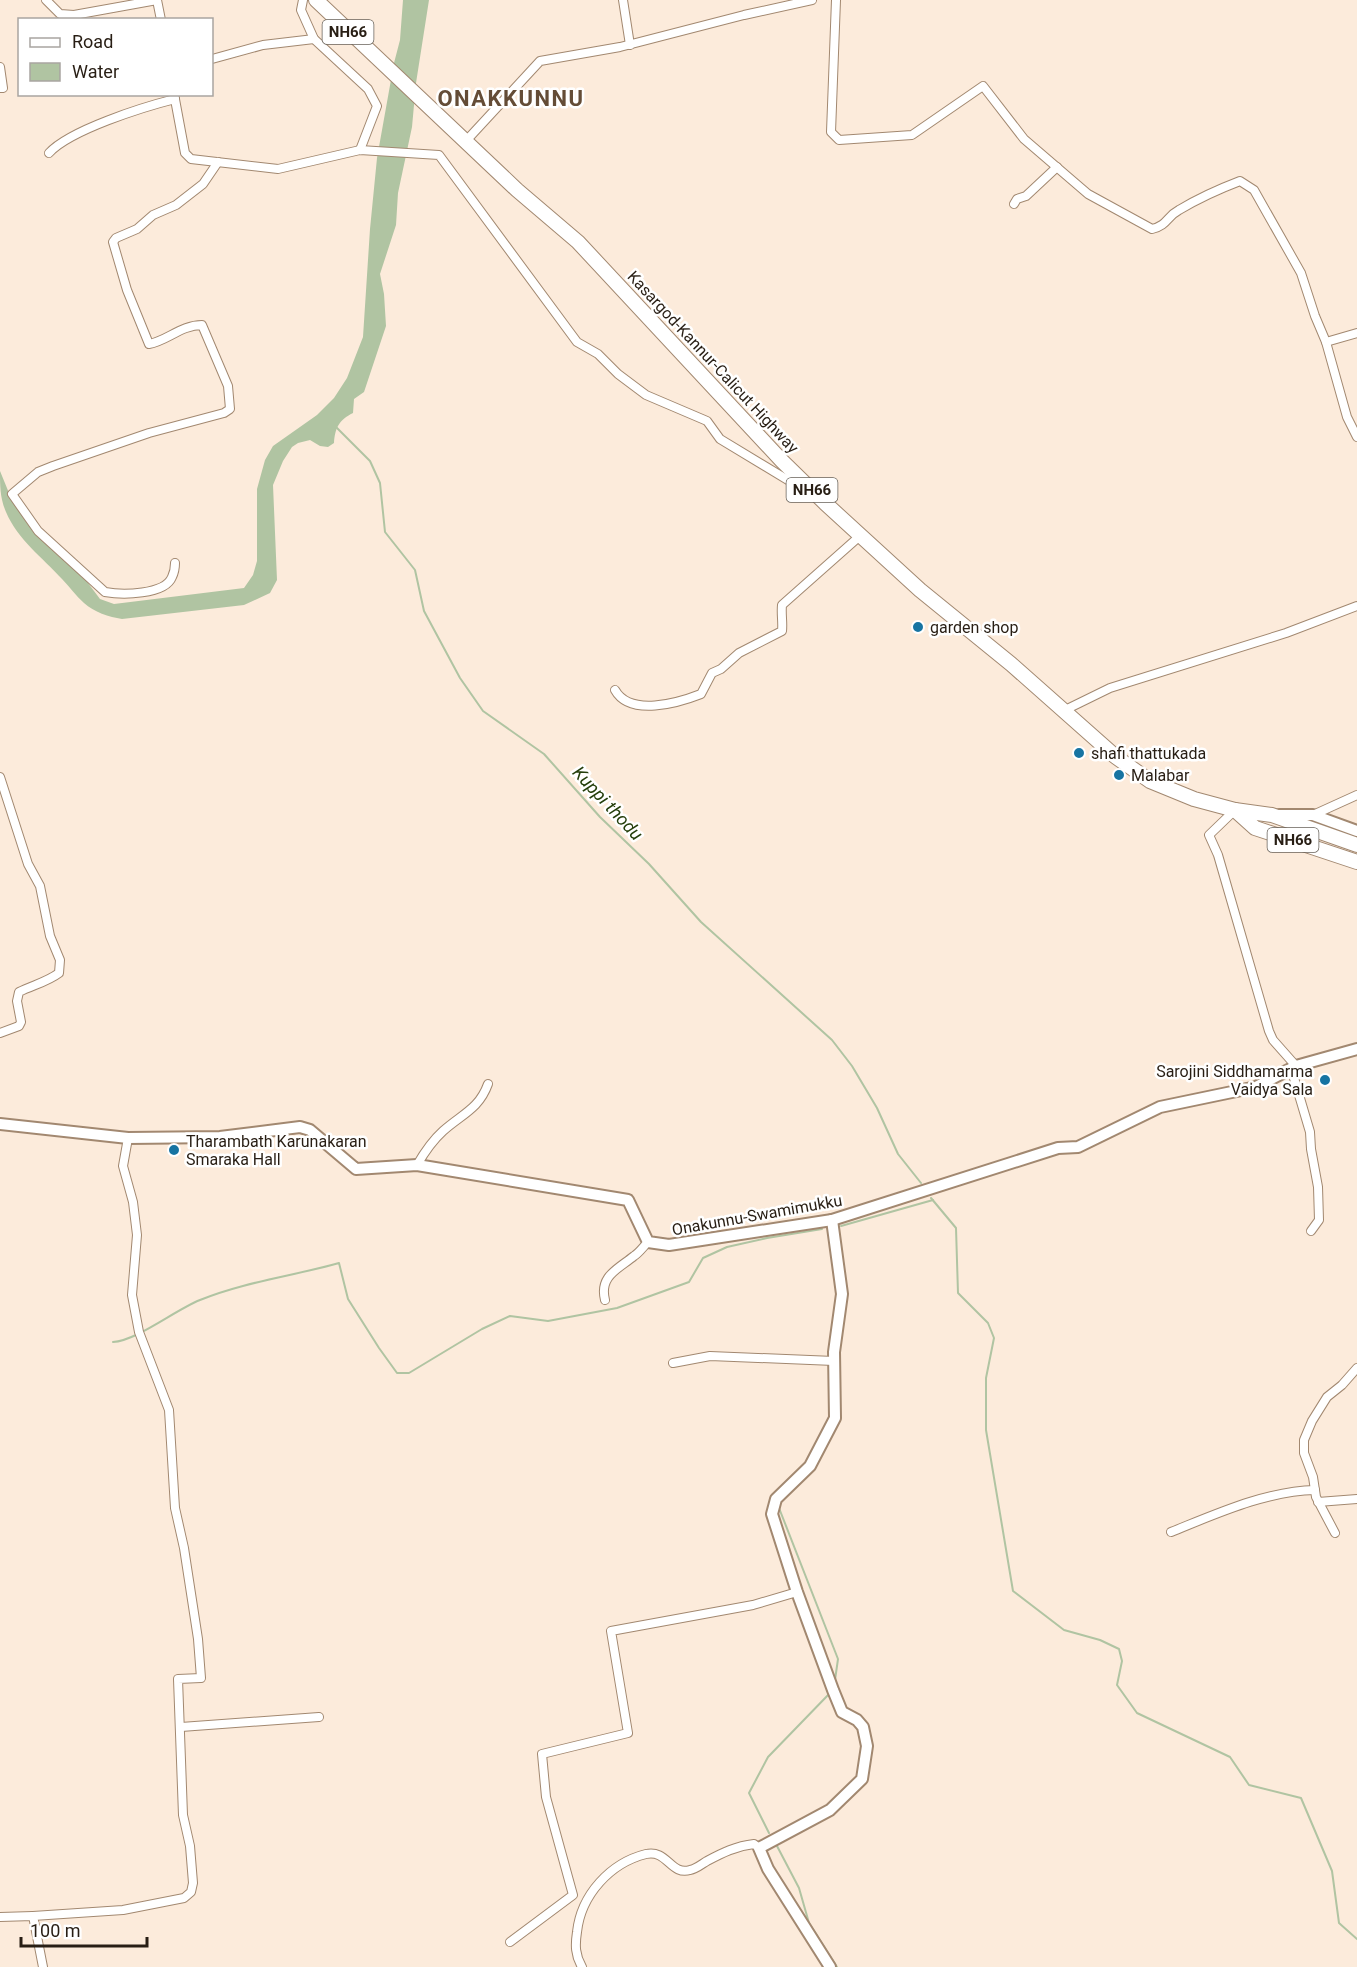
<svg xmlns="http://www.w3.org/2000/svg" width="1357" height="1967" viewBox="0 0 1357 1967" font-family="Roboto,sans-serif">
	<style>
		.water { fill: #b0c4a2 }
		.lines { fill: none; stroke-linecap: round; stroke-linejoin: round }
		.stream { stroke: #b0c4a2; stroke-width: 2 }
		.street-casing { stroke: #a28870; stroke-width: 10 }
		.secondary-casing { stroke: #a28870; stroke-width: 14 }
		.highway-casing { stroke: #a28870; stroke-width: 16 }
		.street { stroke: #fff; stroke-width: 8 }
		.secondary { stroke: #fff; stroke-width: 10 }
		.highway { stroke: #fff; stroke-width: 14 }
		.poi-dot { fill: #1774a2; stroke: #fff; stroke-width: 2 }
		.labels { text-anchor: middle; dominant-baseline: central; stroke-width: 5; stroke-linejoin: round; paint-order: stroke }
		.shield { fill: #fff; stroke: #68625a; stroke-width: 1.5 }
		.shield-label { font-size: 15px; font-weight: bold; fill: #281e14 }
		.street-label { font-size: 16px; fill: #281e14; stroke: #fff }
		.poi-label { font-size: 16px; fill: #281e14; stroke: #fff; text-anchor: start }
		.water-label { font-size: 18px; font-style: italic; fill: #253f0c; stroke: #fff }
		.district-label { font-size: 22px; font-weight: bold; letter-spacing: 1.5px; fill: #644c36; stroke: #fff }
	</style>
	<rect width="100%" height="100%" fill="#fcebdb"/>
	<path class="water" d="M403,0H429L416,83L412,127L398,193L396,225L380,274L384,294L386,326L364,392L354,399L353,413C339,420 335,428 334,443L328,447L320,446L310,440L298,443L292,447L283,461L273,485L277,580L270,593L244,605L122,619C109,617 94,612 84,603C76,596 70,587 62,579C42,557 18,540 6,512C0,498 0,486 0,471L9,493L35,533L85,579L100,599L114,604L244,588L253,575L257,561V489L265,460L273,446L317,415L334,398L347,378L363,337L370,229L377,158L394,63L400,40Z"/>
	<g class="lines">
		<g class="stream">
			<path d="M336,427L370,461L380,483L385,532L415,570L424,611L460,678L483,711L544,754L600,817L649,864L701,922L832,1040L852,1066L877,1108L898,1154L921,1183"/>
			<path d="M931,1198L956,1228L958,1293L988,1323L994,1338L986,1378V1430L1013,1591L1064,1630L1100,1640L1119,1649L1122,1661L1117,1685L1137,1713L1230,1757L1249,1785L1301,1798L1332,1871L1339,1923L1357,1939"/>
			<path d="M841,1226L933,1200"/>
			<path d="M113,1342C136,1341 175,1310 200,1300C244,1282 293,1276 339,1263L348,1299L379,1348L397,1373H409L482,1329L510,1316L548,1321L617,1308L689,1282L703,1258L727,1247L767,1238L822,1229"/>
			<path d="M779,1508L838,1659L835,1680"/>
			<path d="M769,1833L749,1793L768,1757L830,1693"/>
			<path d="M777,1846L799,1888L809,1923L837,1967"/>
		</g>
		<g class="street-casing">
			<g id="street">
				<path d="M46,0L60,14L74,15L157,0"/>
				<path d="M157,0L161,20"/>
				<path d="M303,0L301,10L314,39L368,89L377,106L360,150"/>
				<path d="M623,0L630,45"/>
				<path d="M836,0L831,132L839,140L912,135L983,86L1024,139L1088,194L1152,229C1168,225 1166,217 1179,210C1199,198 1219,189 1240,181L1254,190L1301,273L1315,316L1326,342L1347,417L1357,437"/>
				<path d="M212,59L263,45L314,39"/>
				<path d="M0,67L3,88H0"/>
				<path d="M174,94L185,153L191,159L278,169L360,150L439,155L577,342L598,354L618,374L646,395L707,421L720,439L806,491"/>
				<path d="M465,142L540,61L620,47L744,15L812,0"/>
				<path d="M49,153C70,130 143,107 175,99"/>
				<path d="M1014,204L1017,199L1026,196L1057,167"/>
				<path d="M1326,342L1357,333"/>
				<path d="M175,563C175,567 174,573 172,577C165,595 122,595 105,592L38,531L12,494L38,472L53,466L149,433L224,413L230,409L228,386L202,325C181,325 167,341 149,344L127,290L113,242L116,238L137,229L153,215L176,205L203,184L218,162"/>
				<path d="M615,690C630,717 678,703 701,694L712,673L721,669L739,653L782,631C783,622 781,615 782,605L861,535"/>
				<path d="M1063,711L1110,688L1286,633L1357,606"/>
				<path d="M0,777L28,864L40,886L50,936L60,960L59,973C47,982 33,985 19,992L17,1001L21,1022L19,1026L0,1033"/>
				<path d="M1235,810L1209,835L1218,855L1269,1031L1273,1040L1296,1066"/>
				<path d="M1313,815L1357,795"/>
				<path d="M1291,1068L1310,1132L1311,1149L1318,1187L1319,1220L1311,1231"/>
				<path d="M417,1165C424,1153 433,1140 443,1131C462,1114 479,1109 488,1084"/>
				<path d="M605,1300C599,1276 618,1269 634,1256C639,1253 643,1247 648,1242"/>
				<path d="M673,1363L710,1356L834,1361"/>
				<path d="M1318,1502L1357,1499"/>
				<path d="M1171,1532C1216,1514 1266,1491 1315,1490"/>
				<path d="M1335,1533L1316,1497L1313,1477L1304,1453V1440L1312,1421L1327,1397L1342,1385L1357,1368"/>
				<path d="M181,1727L319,1717"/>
				<path d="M33,1916L123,1910L184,1898L191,1892L193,1883L190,1846L183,1815L178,1679L201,1678L198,1639L184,1548L175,1508L169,1410L139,1332L132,1295L137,1235L133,1202L123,1166L128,1138"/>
				<path d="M0,1917L33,1916L43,1967"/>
				<path d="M510,1942L573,1895L546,1797L542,1754L628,1733L611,1631L753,1605L797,1592"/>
				<path d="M582,1967C575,1955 575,1945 577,1932C581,1895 610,1863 646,1854C667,1849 671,1876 690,1870C696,1869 702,1864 707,1861C722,1853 736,1846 754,1844L759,1848"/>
			</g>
		</g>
		<g class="secondary-casing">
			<g id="secondary">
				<path d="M1279,815H1313L1357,831"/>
				<path d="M0,1124L128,1138L220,1137L300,1127L310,1130L356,1169L417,1165L628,1200L648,1242L669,1245L832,1220L1058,1148L1078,1147L1160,1107L1256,1087L1296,1066L1357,1049"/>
				<path d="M830,1967L768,1869L759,1848L830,1810L862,1779L867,1746L863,1727L857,1720L842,1712L833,1690L797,1592L772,1514L776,1499L810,1466L835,1418L834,1352L842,1294L832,1220"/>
			</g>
		</g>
		<g class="highway-casing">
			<g id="highway">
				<path d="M316,0L517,190L578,242L782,461L825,503L920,590L1011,664L1116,757L1150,781L1194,799L1235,810L1272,815L1357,845"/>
				<path d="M1235,810L1255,828L1357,862"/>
			</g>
		</g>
		<use href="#street" class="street"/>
		<use href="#secondary" class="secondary"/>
		<use href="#highway" class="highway"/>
	</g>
	<g class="poi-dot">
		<circle cx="918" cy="627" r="6"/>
		<circle cx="1079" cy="753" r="6"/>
		<circle cx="1119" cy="775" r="6"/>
		<circle cx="1325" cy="1080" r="6"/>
		<circle cx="174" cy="1150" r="6"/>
	</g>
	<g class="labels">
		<g class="shield">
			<rect x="322.5" y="20" width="51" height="24" rx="4.5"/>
			<rect x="786.5" y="478" width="51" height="24" rx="4.5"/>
			<rect x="1267.5" y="828" width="51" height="24" rx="4.5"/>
		</g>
		<g class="shield-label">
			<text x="348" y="32">NH66</text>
			<text x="812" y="490">NH66</text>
			<text x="1293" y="840">NH66</text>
		</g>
		<g class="street-label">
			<text transform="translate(713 362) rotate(47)">Kasargod-Kannur-Calicut Highway</text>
			<text transform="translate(757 1215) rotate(-10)">Onakunnu-Swamimukku</text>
		</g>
		<g class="poi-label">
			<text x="930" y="627">garden shop</text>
			<text x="1091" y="753">shafi thattukada</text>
			<text x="1131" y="775">Malabar</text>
			<text x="1313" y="1071" text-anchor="end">Sarojini Siddhamarma<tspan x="1313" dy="18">Vaidya Sala</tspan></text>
			<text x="186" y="1141">Tharambath Karunakaran<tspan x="186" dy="18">Smaraka Hall</tspan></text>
		</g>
		<g class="water-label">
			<text transform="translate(608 803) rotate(47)">Kuppi thodu</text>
		</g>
		<g class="district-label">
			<text x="511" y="98">ONAKKUNNU</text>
		</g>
	</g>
	<rect x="18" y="18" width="195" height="78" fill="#ffffff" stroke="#a9a5a1" stroke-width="1.5"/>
	<rect x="30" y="38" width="30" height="9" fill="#ffffff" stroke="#a9a5a1" stroke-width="1.5"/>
	<text x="72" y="48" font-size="18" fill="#281e14">Road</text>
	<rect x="30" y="63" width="30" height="18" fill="#b0c4a2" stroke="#a9a5a1" stroke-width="1.5"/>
	<text x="72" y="78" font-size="18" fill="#281e14">Water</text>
	<path d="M21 1937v9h126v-9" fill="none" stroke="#281e14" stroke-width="3"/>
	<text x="30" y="1937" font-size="18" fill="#281e14" stroke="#ffffff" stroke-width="4.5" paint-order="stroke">100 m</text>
</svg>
